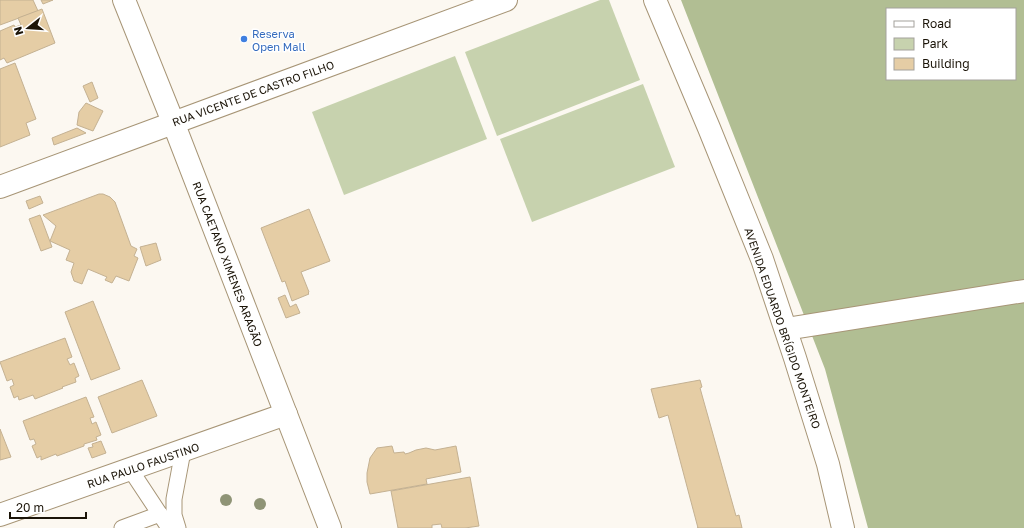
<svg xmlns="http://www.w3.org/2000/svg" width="1024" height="528" viewBox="0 0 1024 528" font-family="'Golos Text',sans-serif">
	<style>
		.green { fill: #c7d2ae }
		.forest { fill: #b1be93; fill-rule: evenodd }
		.building { fill: #e5cda5; stroke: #c4b192 }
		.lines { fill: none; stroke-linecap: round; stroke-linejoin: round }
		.service-casing { stroke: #a79576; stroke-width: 17 }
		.minor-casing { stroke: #a79576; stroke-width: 24 }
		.tertiary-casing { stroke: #a79576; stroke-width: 24 }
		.secondary-casing { stroke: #a79576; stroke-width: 24 }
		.service { stroke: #fff; stroke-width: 15 }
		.minor { stroke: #fff; stroke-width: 22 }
		.tertiary { stroke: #fff; stroke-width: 22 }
		.secondary { stroke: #fff; stroke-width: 22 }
		.tree { fill: #8f9476 }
		.shop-dot { fill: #3f7fe0; stroke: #fff; stroke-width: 1.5 }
		.labels { text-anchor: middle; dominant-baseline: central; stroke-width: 3; stroke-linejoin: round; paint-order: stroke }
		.shop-label { font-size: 11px; fill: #366cbe; stroke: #fff; text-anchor: start }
		.street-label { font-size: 11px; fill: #1b1408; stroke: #fff }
	</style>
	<rect width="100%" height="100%" fill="#fcf8f1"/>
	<g class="green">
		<path d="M600,0H609L640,80L497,136L465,52Z"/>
		<path d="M455,56L487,139L344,195L312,112Z"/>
		<path d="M643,84L675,167L532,222L500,139Z"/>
	</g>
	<path class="forest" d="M681,0H1024V528H868L825,369ZM887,9H1015V79H887Z"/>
	<g class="building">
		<path d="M0,0H33L38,11L0,25Z"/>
		<path d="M41,0H53L43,4Z"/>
		<path d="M42,9L55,43L7,63L4,58L0,60V31L14,25L15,27L21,25L18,18Z"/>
		<path d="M15,63L36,119L26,123L30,135L0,147V69Z"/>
		<path d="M92,82L98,98L90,102L83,86Z"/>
		<path d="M86,103L103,111L93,131L77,125L79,112Z"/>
		<path d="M77,128L86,133L54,145L52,138Z"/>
		<path d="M99,194H103L110,197L115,202L131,246L137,249L134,256L138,258L129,281L116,276L112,283L105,280L107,277L88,269L82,284L74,281L71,272L74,263L66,260L70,250L50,241L56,226L43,215Z"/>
		<path d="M40,196L43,203L29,209L26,201Z"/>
		<path d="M309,209L330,261L301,272L309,292L308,293L309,294L292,301L285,281L282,282L261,228Z"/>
		<path d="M40,215L52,247L41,251L29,219Z"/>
		<path d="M156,243L161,260L146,266L140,247Z"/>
		<path d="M285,295L290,307L296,304L300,313L286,318L278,298Z"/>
		<path d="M93,301L120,369L91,380L65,312Z"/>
		<path d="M65,338L72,357L67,359L70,365L74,363L79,376L75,378L76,382L62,387L63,388L35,399L33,395L19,400L18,396L14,398L10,387L14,385L12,379L7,381L0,362Z"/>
		<path d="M142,380L157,416L112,433L98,397Z"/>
		<path d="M700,380L702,387L700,388L736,516L739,515L742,528H697H698L668,415L659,418L651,389Z"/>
		<path d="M86,397L94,417L90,418L92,424L96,422L101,435L96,437L97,440L84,444V446L57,456L56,454L41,460V456L37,458L32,446L36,444L34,439L30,440L23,421Z"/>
		<path d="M0,429L11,457L0,460Z"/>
		<path d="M101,441L106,453L92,458L88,448L93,447L92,444Z"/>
		<path d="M392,446L394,453L404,452L405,454L409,453L416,450L426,448L435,450L456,446L461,472L426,479L427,484L370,494L367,482V473L370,458L377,448Z"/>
		<path d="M470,477L479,526L465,528H442L441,524L432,525V528H398L391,491Z"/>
	</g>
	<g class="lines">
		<g class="service-casing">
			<g id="service">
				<path d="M130,469L167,525L168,528"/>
				<path d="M122,528L160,514"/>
				<path d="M178,528L174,515V499L183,451"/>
			</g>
		</g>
		<g class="minor-casing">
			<g id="minor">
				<path d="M124,0L173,122L330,528"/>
				<path d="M0,187L506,0"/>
				<path d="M0,515L286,414"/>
			</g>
		</g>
		<g class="tertiary-casing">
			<path id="tertiary" d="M786,329L1024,291"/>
		</g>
		<g class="secondary-casing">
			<path id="secondary" d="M655,0L709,128L762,259L795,358L828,464L843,528"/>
		</g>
		<use href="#service" class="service"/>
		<use href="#minor" class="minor"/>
		<use href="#tertiary" class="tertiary"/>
		<use href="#secondary" class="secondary"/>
	</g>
	<g class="tree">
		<circle cx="226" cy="500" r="6"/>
		<circle cx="260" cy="504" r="6"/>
	</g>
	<circle class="shop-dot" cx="244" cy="39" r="4"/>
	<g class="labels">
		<g class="shop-label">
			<text x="252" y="33">Reserva<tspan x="252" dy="13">Open Mall</tspan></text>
		</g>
		<g class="street-label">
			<text transform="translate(253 93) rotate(-20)">RUA VICENTE DE CASTRO FILHO</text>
			<text transform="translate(228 264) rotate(69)">RUA CAETANO XIMENES ARAGÃO</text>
			<text transform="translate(783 328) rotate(71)">AVENIDA EDUARDO BRÍGIDO MONTEIRO</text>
			<text transform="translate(143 465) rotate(-19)">RUA PAULO FAUSTINO</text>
		</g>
	</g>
	<rect x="886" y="8" width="130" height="72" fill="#ffffff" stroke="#a4a19c"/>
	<rect x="894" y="21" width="20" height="6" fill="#ffffff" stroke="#a4a19c"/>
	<text x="922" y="28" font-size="12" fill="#1b1408">Road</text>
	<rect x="894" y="38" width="20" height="12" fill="#c7d2ae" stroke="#a4a19c"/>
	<text x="922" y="48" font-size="12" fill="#1b1408">Park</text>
	<rect x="894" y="58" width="20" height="12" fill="#e5cda5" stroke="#a4a19c"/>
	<text x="922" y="68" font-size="12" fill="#1b1408">Building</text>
	<g transform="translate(28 28) rotate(253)" stroke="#ffffff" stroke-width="3" paint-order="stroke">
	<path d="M0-3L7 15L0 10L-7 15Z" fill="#1b1408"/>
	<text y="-6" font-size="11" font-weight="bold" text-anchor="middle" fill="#1b1408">N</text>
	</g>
	<path d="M10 512v6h76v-6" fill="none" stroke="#1b1408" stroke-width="2"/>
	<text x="16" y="512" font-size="12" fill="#1b1408" stroke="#ffffff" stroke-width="3" paint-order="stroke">20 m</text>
</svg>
